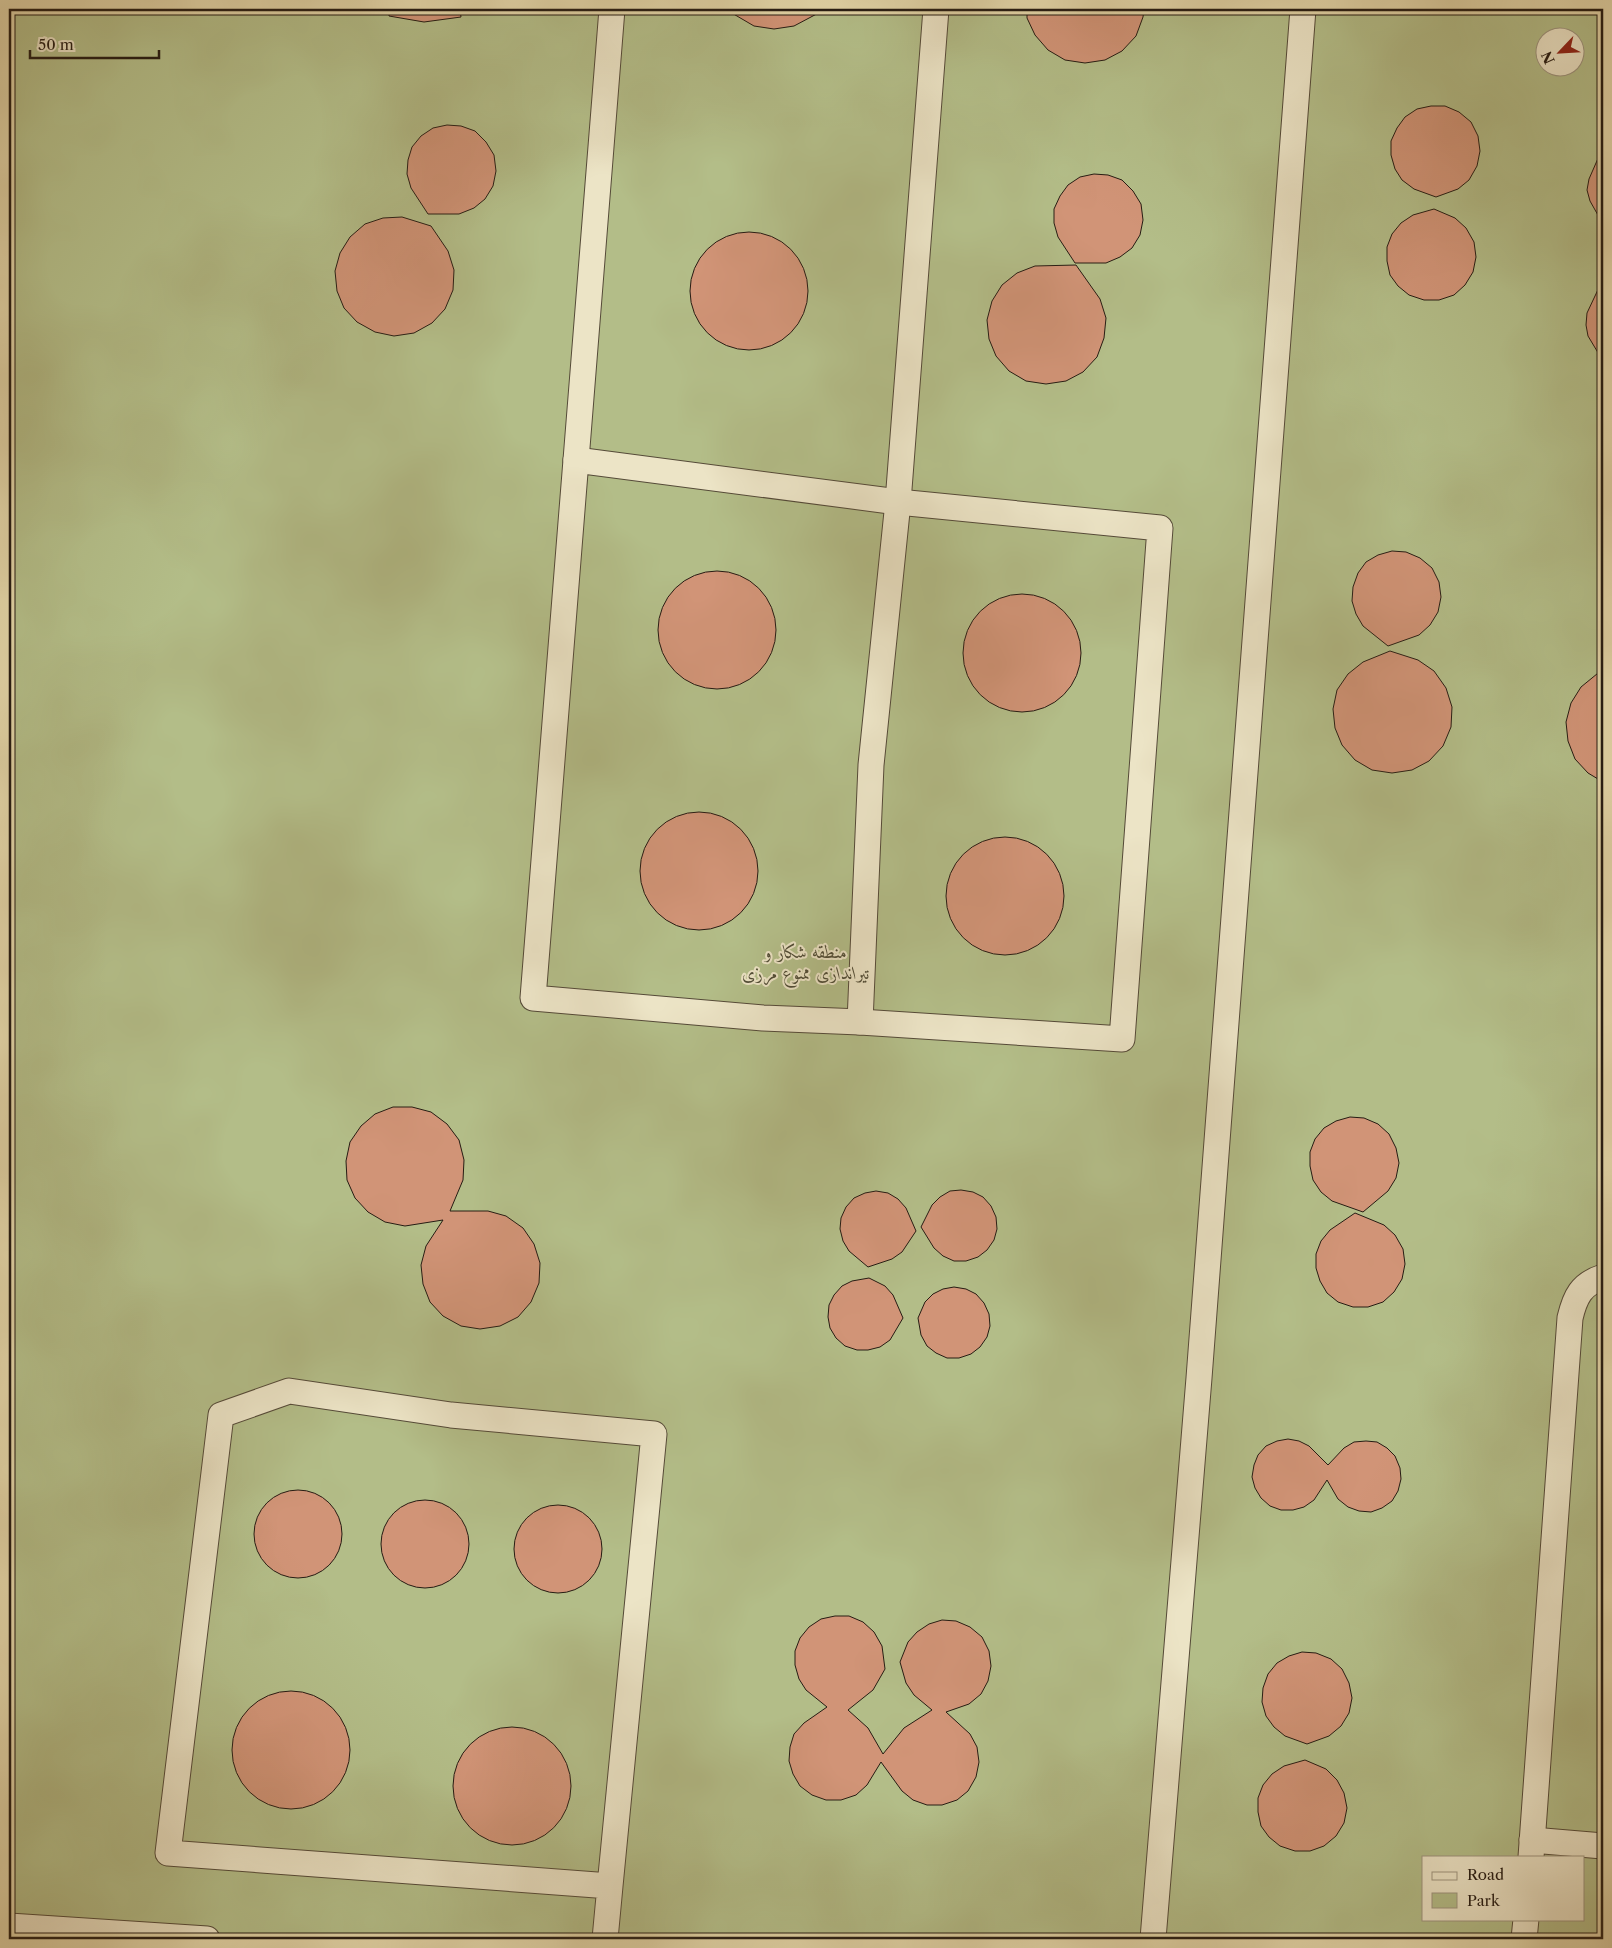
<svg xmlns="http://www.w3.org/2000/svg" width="1612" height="1948" viewBox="0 0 1612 1948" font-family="'Libre Caslon Text',Amiri,serif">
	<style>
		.green { fill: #b3bd88; stroke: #6c6c4e; fill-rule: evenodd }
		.building { fill: #d19477; stroke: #261c13 }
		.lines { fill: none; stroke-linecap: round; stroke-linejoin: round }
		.minor-casing { stroke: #554a38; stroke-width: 27 }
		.minor { stroke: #ece4c6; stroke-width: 25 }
		.labels { text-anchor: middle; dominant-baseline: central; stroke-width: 4; stroke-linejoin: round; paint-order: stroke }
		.park-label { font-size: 18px; font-style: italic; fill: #504c36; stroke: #ece4c6 }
	</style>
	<rect width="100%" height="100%" fill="#e2d5a8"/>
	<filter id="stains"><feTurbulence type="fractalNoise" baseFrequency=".004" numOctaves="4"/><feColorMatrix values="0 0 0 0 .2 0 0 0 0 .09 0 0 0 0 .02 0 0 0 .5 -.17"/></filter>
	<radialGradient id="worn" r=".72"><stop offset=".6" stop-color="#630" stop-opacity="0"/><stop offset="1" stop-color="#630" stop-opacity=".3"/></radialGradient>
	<path class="green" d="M9,9H1603V1939H9ZM1544,38H1574V68H1544ZM1423,1857H1583V1919H1423Z"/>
	<g class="building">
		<path d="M389,9H460L461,17L424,22L389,16Z"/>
		<path d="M725,9H826L794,26L774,29L754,26Z"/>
		<path d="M1027,9H1144L1143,17L1136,36L1122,51L1105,60L1085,63L1065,60L1048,50L1035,35L1027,18Z"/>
		<path d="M1431,106H1445L1459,112L1471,122L1478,136L1480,151L1477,166L1469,180L1458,189L1436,197L1414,189L1402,180L1395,169L1391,155V141L1397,128L1405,117L1417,109Z"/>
		<path d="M447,125L461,126L475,131L486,142L494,155L496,171L493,186L485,199L474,208L459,214H428L411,188L407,174L408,160L412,147L421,136L433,128Z"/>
		<path d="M1603,147V224L1590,201L1587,190L1589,179Z"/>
		<path d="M1094,174L1108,175L1122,180L1133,191L1141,204L1143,220L1140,235L1132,248L1120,257L1106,263H1075L1058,237L1054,223V209L1060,196L1068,185L1080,177Z"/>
		<path d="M1434,209L1455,218L1466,228L1474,242L1476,257L1473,272L1465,285L1454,295L1439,300H1424L1409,295L1398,286L1390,275L1387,261V247L1392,234L1401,223L1413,215Z"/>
		<path d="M402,217L431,226L448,251L454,270L453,290L445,309L432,323L414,333L394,336L375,332L357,322L344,308L337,291L335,271L340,253L350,237L365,224L383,218Z"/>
		<circle cx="749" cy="291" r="59"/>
		<path d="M1076,265L1100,299L1106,318L1104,338L1097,357L1083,372L1066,381L1046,384L1026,381L1009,371L996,356L989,339L987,320L992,301L1002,285L1017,273L1035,266Z"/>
		<path d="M1603,279V361L1588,336L1586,325L1587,313Z"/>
		<path d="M1392,551L1406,552L1420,558L1432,568L1439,582L1441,597L1438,612L1430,625L1419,635L1388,646L1363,626L1356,614L1352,601L1353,587L1358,573L1366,562L1378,555Z"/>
		<circle cx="717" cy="630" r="59"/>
		<circle cx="1022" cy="653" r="59"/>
		<path d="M1390,651L1418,660L1434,671L1446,688L1452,707L1451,727L1443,746L1429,761L1412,770L1392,773L1372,770L1355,760L1342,745L1335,728L1333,709L1337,690L1348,674L1363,662Z"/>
		<path d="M1603,669V782L1588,773L1575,759L1568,741L1566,722L1571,703L1581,687Z"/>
		<circle cx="699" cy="871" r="59"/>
		<circle cx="1005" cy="896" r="59"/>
		<path d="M393,1107H412L431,1112L447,1124L459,1140L464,1160L463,1180L450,1211H488L506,1216L523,1228L534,1244L540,1263L539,1283L531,1302L518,1317L500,1326L480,1329L461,1326L443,1316L430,1302L423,1284L421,1265L426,1246L443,1220L405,1226L385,1222L368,1212L355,1198L347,1180L346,1161L350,1142L361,1126L375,1114Z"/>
		<path d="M1350,1117L1364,1118L1378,1124L1389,1134L1396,1148L1399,1163L1396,1178L1388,1191L1363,1212L1332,1201L1321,1192L1313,1180L1310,1166V1152L1315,1139L1324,1128L1336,1121Z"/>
		<path d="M961,1190L973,1192L983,1197L991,1206L996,1217L997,1229L994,1240L987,1250L978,1257L966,1261H954L943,1256L934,1248L921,1227L932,1205L940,1197L950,1191Z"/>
		<path d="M876,1191L888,1193L898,1199L906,1208L916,1231L902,1252L892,1259L868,1267L849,1251L843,1241L840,1229L841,1218L846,1207L854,1198L865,1193Z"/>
		<path d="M1355,1213L1384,1225L1395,1235L1403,1249L1405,1264L1402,1279L1394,1292L1383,1302L1368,1307H1353L1338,1302L1327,1293L1320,1281L1316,1268V1254L1321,1241L1330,1230Z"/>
		<path d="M869,1278L885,1286L893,1295L903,1318L890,1340L880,1347L868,1350H857L845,1346L836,1338L830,1328L828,1317L829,1305L834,1295L842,1286L852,1281Z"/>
		<path d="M954,1287L966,1289L976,1294L984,1303L989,1314L990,1326L987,1337L980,1347L971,1354L959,1358H947L936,1353L927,1346L921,1335L918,1318L925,1302L933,1294L943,1289Z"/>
		<path d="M1288,1439L1299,1441L1309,1446L1328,1465L1344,1448L1354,1442L1366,1441L1377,1442L1387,1448L1395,1456L1400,1468L1401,1479L1398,1491L1392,1501L1382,1508L1371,1512L1359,1511L1348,1507L1338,1499L1327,1480L1314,1500L1304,1507L1293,1510H1281L1270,1506L1261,1498L1255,1488L1252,1477L1254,1465L1258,1455L1266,1446L1277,1441Z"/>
		<circle cx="298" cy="1534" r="44"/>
		<circle cx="425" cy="1544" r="44"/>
		<circle cx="558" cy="1549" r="44"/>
		<path d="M835,1616H849L863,1622L874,1632L882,1646L885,1669L873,1690L848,1710L868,1728L883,1754L904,1728L932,1710L914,1695L906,1683L900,1662L908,1642L917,1632L929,1624L942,1620L956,1621L970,1627L982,1637L989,1651L991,1666L988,1681L981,1694L969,1704L946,1712L970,1734L977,1747L979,1762L976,1777L968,1791L957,1800L942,1805H927L913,1800L902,1791L881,1762L867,1785L856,1795L841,1800H826L812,1795L800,1786L793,1774L789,1761L790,1747L794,1734L804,1723L827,1707L806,1690L799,1679L795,1665V1651L800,1638L809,1627L821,1619Z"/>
		<path d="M1302,1652L1316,1653L1331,1659L1342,1669L1349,1683L1352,1698L1349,1713L1341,1726L1329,1736L1307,1744L1285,1736L1274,1727L1266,1716L1262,1702L1263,1688L1268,1674L1277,1663L1289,1656Z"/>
		<circle cx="291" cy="1750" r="59"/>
		<circle cx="512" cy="1786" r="59"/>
		<path d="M1305,1760L1326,1769L1337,1780L1344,1793L1347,1808L1344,1823L1336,1836L1324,1846L1310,1851H1295L1280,1846L1269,1837L1261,1826L1258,1812V1798L1263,1785L1272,1774L1284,1766Z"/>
	</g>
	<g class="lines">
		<g class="minor-casing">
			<g id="minor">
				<path d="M576,460L898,502L1160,528L1122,1039L860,1022L763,1018L533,998Z"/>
				<path d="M576,460L612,9"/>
				<path d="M860,1022L871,765L898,502L936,9"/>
				<path d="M1532,1840L1603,1846"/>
				<path d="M1531,1857L1570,1318C1575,1297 1581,1284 1603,1277"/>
				<path d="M9,1926L207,1939"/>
				<path d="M605,1939L610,1886L654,1434L451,1415L289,1391L221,1415L168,1853L610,1886"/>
				<path d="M1153,1939L1199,1378L1303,9"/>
				<path d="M1524,1939L1526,1919"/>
			</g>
		</g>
		<use href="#minor" class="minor"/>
	</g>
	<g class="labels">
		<g class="park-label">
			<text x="806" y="952">منطقه شکار و<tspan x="806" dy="21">تیراندازی ممنوع مرزی</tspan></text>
		</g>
	</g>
	<rect width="1612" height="1948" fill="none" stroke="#e2d5a8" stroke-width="30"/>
	<rect x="10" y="10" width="1592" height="1928" fill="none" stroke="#261c13" stroke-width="2.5"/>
	<rect x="15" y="15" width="1582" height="1918" fill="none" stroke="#261c13"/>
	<rect x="1422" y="1856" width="162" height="65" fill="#ece4c6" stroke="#9d947e"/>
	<rect x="1432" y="1872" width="25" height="8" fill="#ece4c6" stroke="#9d947e"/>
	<text x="1467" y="1880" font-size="15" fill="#261c13">Road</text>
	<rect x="1432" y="1893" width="25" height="15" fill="#b3bd88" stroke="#9d947e"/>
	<text x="1467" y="1906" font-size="15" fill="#261c13">Park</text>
	<g transform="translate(1560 52) rotate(245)"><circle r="24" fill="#ece4c6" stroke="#9d947e"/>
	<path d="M0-4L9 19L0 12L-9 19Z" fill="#8f2418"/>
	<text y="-8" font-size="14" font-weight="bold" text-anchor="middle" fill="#261c13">N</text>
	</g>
	<path d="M30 50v8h129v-8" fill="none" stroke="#261c13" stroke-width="2.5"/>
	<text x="38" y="50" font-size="15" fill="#261c13" stroke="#ece4c6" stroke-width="4" paint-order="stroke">50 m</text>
	<rect width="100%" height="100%" filter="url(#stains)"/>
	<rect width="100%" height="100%" fill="url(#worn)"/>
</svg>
